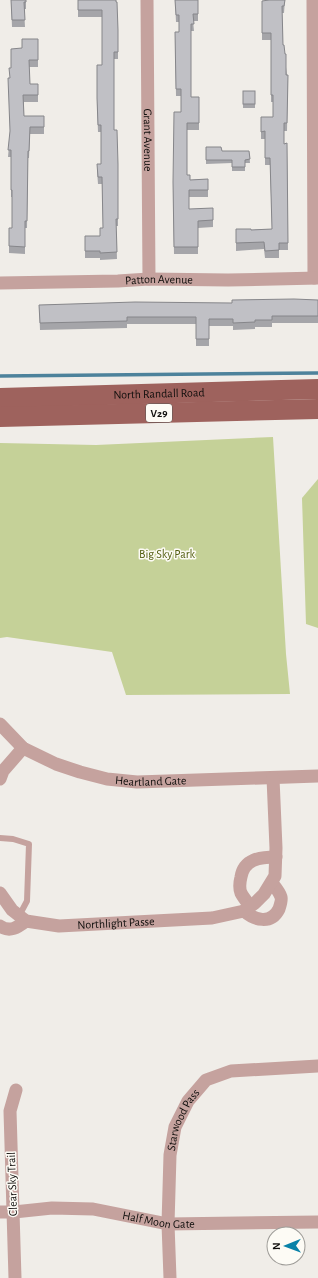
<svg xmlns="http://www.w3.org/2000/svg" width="318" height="1278" viewBox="0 0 318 1278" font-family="'Alegreya Sans',sans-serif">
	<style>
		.green { fill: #c5d198 }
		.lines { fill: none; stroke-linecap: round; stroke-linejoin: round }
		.stream { stroke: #4d829b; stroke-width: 3.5 }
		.service { stroke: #c5a29e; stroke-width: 6 }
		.minor { stroke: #c5a29e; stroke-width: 13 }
		.primary { stroke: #9e625d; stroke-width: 20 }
		.wall { fill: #a5a5a9 }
		.building { fill: #c0c0c5; stroke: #86868a }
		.labels { text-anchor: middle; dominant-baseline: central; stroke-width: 3; stroke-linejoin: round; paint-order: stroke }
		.shield { fill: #fdfbf5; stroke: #565552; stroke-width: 1 }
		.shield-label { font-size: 11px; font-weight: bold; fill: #0f0e0c }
		.street-label { font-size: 12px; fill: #0f0e0c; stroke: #fdfbf5 }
		.park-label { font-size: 12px; fill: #545f12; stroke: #fdfbf5 }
	</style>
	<rect width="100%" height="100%" fill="#f0ede8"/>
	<g class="green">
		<path d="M273,437L286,654L290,694L126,695L112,652L7,637L0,638V443L96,445Z"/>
		<path d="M318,479V628L306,624L302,498Z"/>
	</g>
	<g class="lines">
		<path class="stream" d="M0,376L318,373"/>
		<path class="service" d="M0,838L13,839L29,844L27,901L19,916"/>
		<g class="minor">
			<path id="s1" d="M147,0L149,279"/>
			<path d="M313,0L314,278"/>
			<path id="s2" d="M0,283L118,281L149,279L228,280L318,278"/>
			<path id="s3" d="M0,724L23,748L56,764L80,772L107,779L137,782L318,776"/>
			<path d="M0,779L3,771L23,748"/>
			<path id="s4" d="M0,893L12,910L26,921L59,926L212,918L244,911C254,920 271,925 279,909C280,906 282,900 281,897C279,891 275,887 272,883"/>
			<path d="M250,906C247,902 243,897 241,893C239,888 240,881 241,877C244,859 260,857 276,857"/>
			<path d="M244,911L255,903L264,894L275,876L276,848L273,778"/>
			<path d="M0,926C10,933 18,927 26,921"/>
			<path id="s5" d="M0,1212H14L52,1208L93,1209L168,1224L318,1222"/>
			<path d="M15,1278L10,1111L16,1090"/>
			<path id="s6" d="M170,1278L168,1224L170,1155L175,1127L188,1101L206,1080L231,1071L318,1066"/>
		</g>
		<g class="primary">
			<path id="s7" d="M0,398L318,389"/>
			<path d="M0,417L318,409"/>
		</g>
	</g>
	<g class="wall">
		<path d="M11,0H26V9H24L25,27H12Z"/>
		<path d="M78,0H116L118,30V59H114V130L118,164V226H116L117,259L100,260V258H85V236H100L103,228L102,184H98L97,171L101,164V132H98L97,105L102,65V17H78Z"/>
		<path d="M175,0H198V21H193L194,31H191V97H199V130H187V175L190,180L208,179V197H189V209L213,220V227L198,228V254H174L173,189L181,112V96H176L175,32H179V22H176Z"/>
		<path d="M269,0H285L284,13H282L283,45L288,82L287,131H284V144L287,143L288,250H279V258H265L264,249L236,251V229L251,230L272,229L270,165H265V139H261V124L273,117V102H271V40H262V1Z"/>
		<path d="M38,39V67H29L30,84H38V102H24V116H44V134H30L29,158H28L27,228H25V254L9,253V228H12V197H11V157H8L10,133V78L22,48Z"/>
		<rect x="243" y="91" width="12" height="17"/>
		<path d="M206,147L222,151H249L250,163H245V171H232V163L206,164Z"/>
		<path d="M318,300V323H272V327H255V329L233,330V326H209V346H196V324H127V328L40,330L39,305L232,303Z"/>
	</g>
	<g class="building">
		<path d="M11,0H26V2H24L25,20H12Z"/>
		<path d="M78,0H116V2H117L118,30V52H114V130H117L118,164V219H116L117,252L100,253V251H85V236H100V228H103L102,177H98L97,164H101V125H98L97,98V65H102V10H78Z"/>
		<path d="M175,0H198V14H193L194,24H191V97H199V123H187V175H190V180L208,179V190H189V209L213,208V220L198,221V247H174L173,182L174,112H181V89H176L175,32H179V15H176Z"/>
		<path d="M269,0H285L284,6H282L283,45H284L285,54H286V75H288L287,123H284V144L287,143L288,243H279V250L265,251L264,242L236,243V229H251V230L272,229L270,158H265V131L261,132V117H273V95H271V33H262V1Z"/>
		<path d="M22,39H38V60H29L30,84H38V95H23L24,116H44V127H30L29,151H28L27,221H25V247L9,246V228H12V190H11V150H8L10,131L8,78H10L9,68H11V49L22,48Z"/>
		<rect x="243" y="91" width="12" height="13"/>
		<path d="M206,147H221L222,151H249L250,159L245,160V167H232V160H206Z"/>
		<path d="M294,299L318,300V316H272V320H255V322L233,323V319H209V339H196V317H127V321L40,323L39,305L135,302L232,303V300Z"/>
	</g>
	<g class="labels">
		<rect class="shield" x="146" y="404" width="26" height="18" rx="3"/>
		<g class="shield-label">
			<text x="159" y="413">V29</text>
		</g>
		<g class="street-label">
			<text stroke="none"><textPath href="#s1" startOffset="140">Grant Avenue</textPath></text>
			<text stroke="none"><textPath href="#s2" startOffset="159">Patton Avenue</textPath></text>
			<text stroke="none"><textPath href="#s7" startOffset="159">North Randall Road</textPath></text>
			<text stroke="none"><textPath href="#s3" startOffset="167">Heartland Gate</textPath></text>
			<text stroke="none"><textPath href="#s4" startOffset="129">Northlight Passe</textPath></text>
			<text stroke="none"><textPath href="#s6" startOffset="161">Starwood Pass</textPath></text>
			<text transform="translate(12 1184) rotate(-92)">Clear Sky Trail</text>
			<text stroke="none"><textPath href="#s5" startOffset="160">Half Moon Gate</textPath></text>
		</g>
		<g class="park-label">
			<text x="167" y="554">Big Sky Park</text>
		</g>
	</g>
	<g transform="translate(286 1246) rotate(269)"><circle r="19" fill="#fdfbf5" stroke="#9e9c98"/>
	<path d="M0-3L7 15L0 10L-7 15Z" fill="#0982a8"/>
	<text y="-6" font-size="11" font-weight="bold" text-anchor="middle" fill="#0f0e0c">N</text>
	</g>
</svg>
